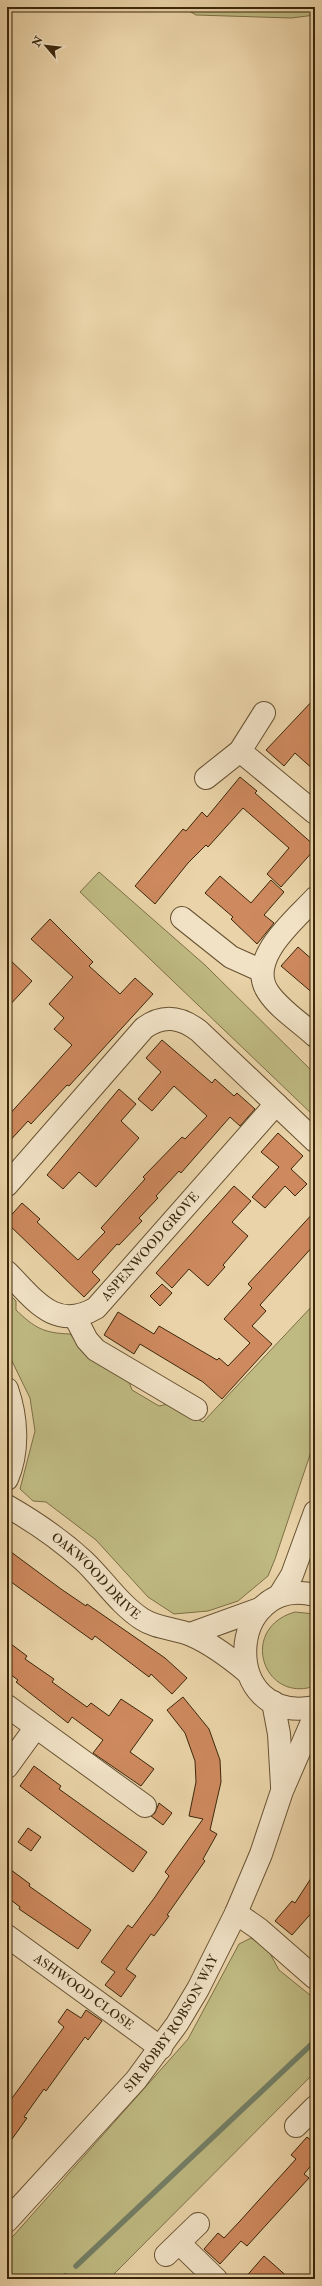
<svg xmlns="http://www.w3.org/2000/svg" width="322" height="2286" viewBox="0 0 322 2286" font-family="'IM FELL Double Pica',serif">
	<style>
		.green { fill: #bfba82; stroke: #7d7046 }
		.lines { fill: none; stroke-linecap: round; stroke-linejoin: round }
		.stream { stroke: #737f66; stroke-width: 5.5 }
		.building { fill: #ce895e; stroke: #3b270b }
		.minor-casing { stroke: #675232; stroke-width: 24 }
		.minor { stroke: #f1e2c6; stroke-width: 22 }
		.labels { text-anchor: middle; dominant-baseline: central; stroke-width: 3.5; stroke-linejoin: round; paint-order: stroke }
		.street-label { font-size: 13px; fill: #3b270b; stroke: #f1e2c6 }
	</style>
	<rect width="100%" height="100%" fill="#ead3a8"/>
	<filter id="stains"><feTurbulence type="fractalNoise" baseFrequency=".005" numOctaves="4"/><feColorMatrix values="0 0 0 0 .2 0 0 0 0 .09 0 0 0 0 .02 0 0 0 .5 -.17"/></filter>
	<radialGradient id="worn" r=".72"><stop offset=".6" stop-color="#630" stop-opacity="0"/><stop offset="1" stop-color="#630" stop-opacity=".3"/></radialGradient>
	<g class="green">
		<path d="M182,7H315V15L291,18L196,15Z"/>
		<path d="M99,872L205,965L315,1074V1117L80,892Z"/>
		<path d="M7,1292L16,1301V1310C35,1328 43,1333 70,1334L85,1351L128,1379L132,1390L159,1406L168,1404L203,1422L315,1303V1440L275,1559L268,1576L238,1601L208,1611L174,1614L148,1597L96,1540L46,1502L33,1501L20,1489L35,1431L30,1398L7,1351Z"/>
		<path d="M295,1612L315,1614V1686C263,1704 238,1628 295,1612Z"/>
		<path d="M251,1938L267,1948L279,1970L315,1999V2072L109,2279H7V2243L188,2039L239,1944Z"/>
	</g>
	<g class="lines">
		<g class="stream">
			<path d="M76,2266L315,2041"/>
			<path d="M62,2279L65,2276"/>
		</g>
	</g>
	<g class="building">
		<path d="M315,698V771L295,753L284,766L266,750Z"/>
		<path d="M240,777L257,791L255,793L315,846V849L281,887L267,874L289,848L243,808L208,847L206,845L188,863L155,904L135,886L183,829L186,831L202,812L207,817Z"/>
		<path d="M220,876L251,903L271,880L284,892L264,915L274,923L257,944L231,919L233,917L205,893Z"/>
		<path d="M50,919L93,962L89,966L120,994L135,978L153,994L69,1086L67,1085L31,1124L28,1121L7,1144V1117L72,1045L54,1029L64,1018L49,1004L73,977L31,939Z"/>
		<path d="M298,947L315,962V995L281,966Z"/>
		<path d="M7,957L32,981L7,1008Z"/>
		<path d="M162,1040L212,1083L215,1079L234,1096L237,1093L255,1109L240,1126L230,1117L181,1173L179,1171L156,1196L158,1198L139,1218L142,1221L119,1245L117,1244L92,1272L100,1280L84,1297L7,1223V1220L22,1203L40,1219L37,1222L78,1260L105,1232L101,1228L145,1179L143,1177L182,1137L185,1139L207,1116L174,1086L152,1111L138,1099L161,1072L146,1058Z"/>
		<path d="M119,1089L136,1104L121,1121L139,1138L96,1187L79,1172L63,1189L47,1175Z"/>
		<path d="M278,1133L303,1156L291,1169L307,1184L295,1196L285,1186L265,1208L252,1197L279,1167L261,1152Z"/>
		<path d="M234,1186L251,1201L232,1222L248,1236L223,1265L225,1267L208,1286L189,1269L172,1288L156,1273Z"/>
		<path d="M315,1211V1244L260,1305L266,1311L252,1326L272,1344L222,1399L203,1382L140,1344L134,1354L104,1335L118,1312L154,1334L159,1326L217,1360L219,1358L228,1366L250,1343L224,1319L252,1288L248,1284Z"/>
		<path d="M162,1284L172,1293L160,1306L150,1296Z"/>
		<path d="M7,1549L61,1589L86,1606L87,1604L165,1658L187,1678L172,1694L151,1674L149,1677L95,1636L92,1640L25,1592L7,1579Z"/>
		<path d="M7,1641L27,1656L25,1659L54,1679L52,1682L87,1707L91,1703L109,1716L121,1699L153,1720L130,1752L154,1769L141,1786L93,1753L103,1740L72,1717L68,1723L16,1682L18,1680L7,1672Z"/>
		<path d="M183,1697L209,1729L220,1760L221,1782L210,1830L217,1834L203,1859L205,1861L167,1915L169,1916L154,1936L151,1934L126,1969L136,1976L121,1997L105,1985L115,1972L101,1962L128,1925L132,1928L155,1897L169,1876L165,1872L203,1819L189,1816L196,1782L195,1761L185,1733L167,1710Z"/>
		<path d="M34,1766L61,1786L59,1789L147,1852L133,1872L20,1786Z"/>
		<path d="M159,1803L172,1813L163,1825L151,1816L155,1813Z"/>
		<path d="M28,1828L41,1837L31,1851L18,1842Z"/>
		<path d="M7,1867L30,1884L29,1886L91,1930L78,1949L19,1909L20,1907L7,1897Z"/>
		<path d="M315,1872V1909L292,1935L275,1921L292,1901L295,1903Z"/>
		<path d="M67,2009L81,2018L86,2010L102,2021L88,2040L85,2037L46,2091L44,2089L24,2117L27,2118L7,2146V2105L64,2027L58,2022Z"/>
		<path d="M307,2137L315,2144V2161L304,2174L309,2178L247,2246L241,2241L220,2264L204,2249L218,2233L224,2238L240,2221L296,2159L291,2155Z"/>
		<path d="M264,2256L290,2279H244Z"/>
	</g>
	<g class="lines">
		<g class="minor-casing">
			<g id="minor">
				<path d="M240,751L315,813"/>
				<path d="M206,778L240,751L264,713"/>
				<path d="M315,898C295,920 246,959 268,992C279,1009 300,1022 315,1036"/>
				<path d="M182,918L231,957L262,971"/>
				<path d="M7,1185L144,1028C163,1014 181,1017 199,1031L315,1141"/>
				<path id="s1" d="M7,1272C34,1299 55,1332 96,1308L276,1104"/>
				<path d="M75,1317L87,1340L96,1350L196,1409"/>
				<path d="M7,1389C17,1417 19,1451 7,1479"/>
				<path id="s2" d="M7,1506C35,1522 60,1539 84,1561C104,1580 119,1604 142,1619C157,1629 175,1628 191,1635C212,1644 229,1657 247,1672"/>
				<path d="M315,1595C226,1573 218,1726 315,1707"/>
				<path d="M279,1596L292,1575L315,1512"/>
				<path d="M190,1634L262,1608"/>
				<path d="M273,1702L279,1734L282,1786"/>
				<path d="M7,1706L145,1806"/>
				<path d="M7,1767L36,1727"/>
				<path d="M236,1913L259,1929L315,1978"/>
				<path id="s3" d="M7,1936L161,2048"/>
				<path d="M296,2126L315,2107"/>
				<path id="s4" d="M7,2221L136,2080L177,2024L198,1989L236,1913L261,1854L282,1791L315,1715"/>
				<path d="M179,2243L216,2279"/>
				<path d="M166,2255L198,2224"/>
			</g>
		</g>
		<use href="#minor" class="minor"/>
	</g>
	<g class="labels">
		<g class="street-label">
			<text stroke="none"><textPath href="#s1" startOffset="189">ASPENWOOD GROVE</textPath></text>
			<text stroke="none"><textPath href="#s2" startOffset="114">OAKWOOD DRIVE</textPath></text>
			<text stroke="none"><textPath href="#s3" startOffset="95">ASHWOOD CLOSE</textPath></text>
			<text stroke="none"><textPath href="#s4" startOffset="258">SIR BOBBY ROBSON WAY</textPath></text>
		</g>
	</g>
	<rect width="322" height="2286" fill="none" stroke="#ead3a8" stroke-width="24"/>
	<rect x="8" y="8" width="306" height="2270" fill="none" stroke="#3b270b" stroke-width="2"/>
	<rect x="12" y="12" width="298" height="2262" fill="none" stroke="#3b270b"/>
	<g transform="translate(46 46) rotate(298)" stroke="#f1e2c6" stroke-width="3" paint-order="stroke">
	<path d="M0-3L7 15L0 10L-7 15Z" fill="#3b270b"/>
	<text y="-6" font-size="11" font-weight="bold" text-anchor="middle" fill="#3b270b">N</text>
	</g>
	<rect width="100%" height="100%" filter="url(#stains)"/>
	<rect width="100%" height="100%" fill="url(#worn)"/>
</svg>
